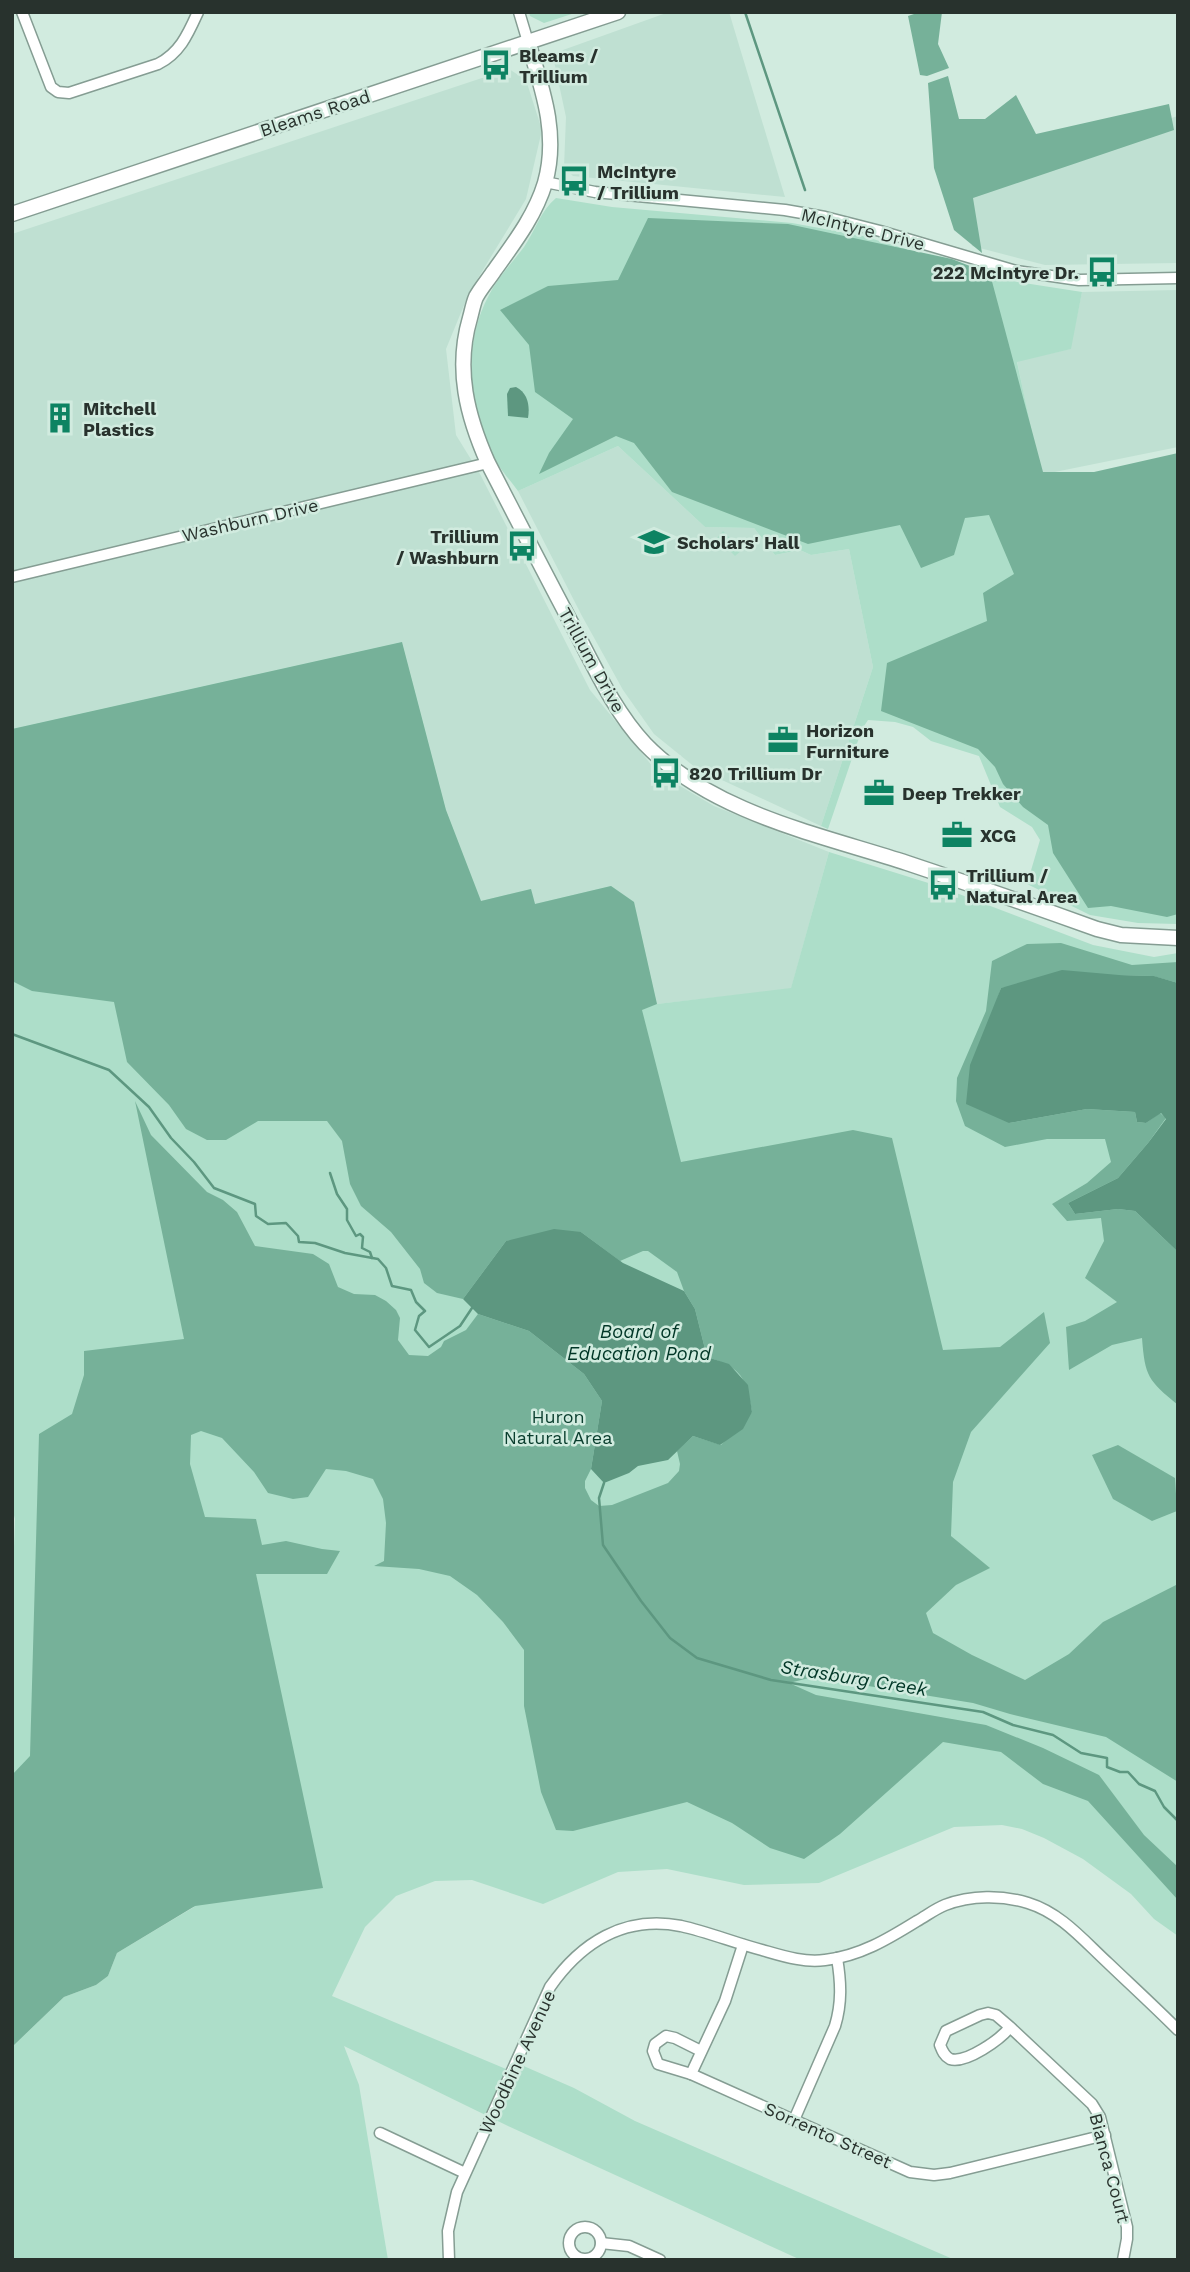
<svg xmlns="http://www.w3.org/2000/svg" width="1190" height="2272" viewBox="0 0 1190 2272" font-family="'Work Sans',sans-serif">
	<style>
		.built { fill: #bfe0d2 }
		.green { fill: #addec9 }
		.forest { fill: #76b199 }
		.water { fill: #5d9780 }
		.lines { fill: none; stroke-linecap: round; stroke-linejoin: round }
		.stream { stroke: #5d9780; stroke-width: 2.5 }
		.street-casing { stroke: #859d93; stroke-width: 13 }
		.secondary-casing { stroke: #859d93; stroke-width: 17 }
		.street { stroke: #fff; stroke-width: 10 }
		.secondary { stroke: #fff; stroke-width: 14 }
		.labels { text-anchor: middle; dominant-baseline: central; stroke-width: 5; stroke-linejoin: round; paint-order: stroke }
		.poi-label { font-size: 18px; font-weight: bold; fill: #28322d; stroke: #d1ebdf; text-anchor: start }
		.street-label { font-size: 18px; fill: #28322d; stroke: #d1ebdf }
		.park-label { font-size: 18px; fill: #0a3e2e; stroke: #d1ebdf }
		.water-label { font-size: 19px; font-style: italic; fill: #003626; stroke: #d1ebdf }
	</style>
	<rect width="100%" height="100%" fill="#d1ebdf"/>
	<g class="built">
		<path d="M669,12H729L785,197L573,176L564,167L566,117L554,61L563,50Z"/>
		<path d="M509,69L526,80L542,130L526,199L469,293L446,349L456,435L480,474L590,690L658,773L714,806L829,852L791,989L657,1004L634,903L534,904L531,889L481,902L446,810L402,642L12,729V234Z"/>
		<path d="M1178,116V263L1045,265L972,246L959,181Z"/>
		<path d="M1178,290V447L1040,475L1017,361L1070,349L1082,292Z"/>
		<path d="M618,446L705,527L754,528L775,555L800,550L811,555L849,549L873,667L821,826L696,768L654,734L623,690L582,616L518,491Z"/>
	</g>
	<g class="green">
		<path d="M529,12H578L544,23L530,16Z"/>
		<path d="M556,198L612,207L792,223L863,236L1012,281L1082,292L1071,349L1017,362L1041,475L1178,486V924L1138,923L1090,915L1027,884L1040,840L1032,827L1000,807L979,756L931,741L913,727L895,722L868,720L862,729L828,829L821,826L873,667L849,549L811,555L800,550L775,555L754,528L705,527L618,446L518,491C511,481 502,472 496,461C469,410 461,347 489,295C498,277 512,263 524,247C535,231 541,210 556,198Z"/>
		<path d="M723,531L742,550L735,556L717,538Z"/>
		<path d="M402,642L446,810L481,901L531,889L535,904L611,886L634,902L657,1004L791,988L829,852L938,886L1093,945L1154,957L1178,953V1936L1154,1919L1131,1894L1083,1859L1044,1838L1022,1829L1002,1825L954,1827L819,1883L744,1885L667,1869L618,1872L543,1904L472,1880L435,1881L396,1896L365,1927L332,1996L506,2069L519,2064L574,2088L635,2121L955,2260H801L508,2126L344,2046L359,2085L388,2260H12V2047L64,1997L96,1985L108,1976L117,1953L194,1907L12,1932V1603L15,1519L12,1508V729Z"/>
	</g>
	<g class="forest">
		<path d="M920,12H942L938,44L949,68L927,76L920,75L908,16Z"/>
		<path d="M948,76L959,119H985L1016,95L1036,134L1169,104L1174,130L973,198L982,253L954,230L934,168L928,83Z"/>
		<path d="M648,218L788,224L952,259L990,274L1043,472H1094L1178,453V914L1167,917L1111,906L1088,908L1053,853L1048,825L1023,807L1003,784L995,767L978,749L881,711L887,663L987,621L983,593L1014,574L989,515L965,518L954,555L921,568L900,525L808,544L672,492L634,443L616,436L539,474L549,453L573,419L535,392L529,345L500,310L548,286L618,280Z"/>
		<path d="M402,642L446,810L481,901L531,889L535,904L611,886L634,902L657,1004L642,1010L681,1162L853,1130L892,1138L943,1350L1000,1347L1044,1312L1050,1343L971,1432L953,1482L951,1536L990,1568L956,1585L926,1613L933,1633L972,1655L1025,1680L1069,1654L1103,1622L1178,1584V1782L1106,1737L1010,1714L973,1703L813,1677L789,1683L816,1695L986,1725L1043,1748L1099,1775L1144,1835L1178,1867V1900L1088,1801L1043,1784L1001,1752L943,1742L840,1834L804,1859L770,1848L732,1823L687,1802L573,1831L556,1830L541,1792L524,1706V1650L503,1622L477,1595L450,1576L419,1569L374,1566L384,1561L386,1523L383,1499L373,1479L346,1471L326,1469L308,1497L293,1499L268,1493L254,1472L222,1438L201,1431L191,1435L190,1464L205,1517L256,1519L262,1545L286,1541L322,1549L340,1551L327,1574H256L323,1888L195,1906L117,1953L108,1976L96,1985L64,1997L12,2047V1775L30,1756L39,1434L72,1414L84,1375V1351L184,1339L135,1101L151,1135L207,1192L223,1200L237,1212L255,1246L313,1254L329,1264L338,1287L354,1294L375,1295L386,1301L396,1310L400,1318L398,1340L409,1355L428,1356L441,1347L444,1341L466,1330L478,1314L529,1331L584,1374L602,1401L591,1469L585,1481V1488L591,1500L599,1506L612,1505L668,1483L679,1471L680,1464L677,1451L693,1436L721,1445L752,1412C746,1377 742,1368 707,1357L695,1309L684,1291L677,1272L648,1251H643L620,1261L581,1232L506,1241L463,1299L437,1293L424,1283L420,1269L391,1232L361,1206L350,1184L342,1141L327,1121H258L226,1140H207L186,1129L169,1105L127,1062L114,1002L32,991L12,981V729Z"/>
		<path d="M1061,943L1132,965L1178,962V983L1153,976L1119,975L1001,988L992,1014L1009,1123L1087,1109L1135,1112L1137,1122L1146,1123L1160,1113L1166,1118L1148,1143L1118,1178L1068,1203L1075,1214L1118,1209L1135,1211L1178,1252V1405C1148,1380 1145,1377 1142,1338L1112,1345L1069,1370L1066,1327L1085,1321L1117,1302L1085,1278L1104,1241L1101,1218L1067,1221L1052,1204L1087,1183L1111,1162L1105,1139H1047L1005,1147L965,1126L956,1101L957,1078L986,1011L992,961L1027,944Z"/>
		<path d="M1118,1445L1175,1478L1177,1511L1152,1521L1113,1499L1092,1455Z"/>
	</g>
	<g class="water">
		<path d="M516,387C528,393 530,406 528,418L508,416L507,394L510,388Z"/>
		<path d="M1062,970L1119,975L1154,976L1178,983V1252L1135,1211L1118,1209L1075,1214L1068,1203L1118,1178L1148,1143L1166,1119L1161,1113L1146,1123L1137,1122L1135,1112L1087,1109L1009,1123L966,1104L970,1065L1001,988Z"/>
		<path d="M554,1229L581,1232L623,1263L684,1291L695,1309L707,1357L729,1364L748,1385L752,1412L743,1429L720,1445L693,1436L668,1460L638,1466L629,1473L604,1483L591,1469L602,1401L584,1374L529,1331L478,1314L463,1299L506,1241Z"/>
	</g>
	<g class="lines">
		<g class="stream">
			<path d="M745,12L805,190"/>
			<path d="M12,1034L109,1070L149,1107L171,1138L194,1162L214,1188L255,1204L256,1216L268,1224L286,1223L298,1236L299,1242L315,1243L345,1253L378,1259L386,1268L392,1286L411,1290L416,1302L425,1311L419,1316L415,1330L429,1347L460,1326L472,1308"/>
			<path d="M330,1173L337,1194L347,1209V1220L356,1236L360,1234L363,1237L362,1248L370,1252L372,1258"/>
			<path d="M604,1483L599,1498L603,1545L641,1601L670,1638L697,1658L771,1680L983,1712L1013,1725L1053,1735L1081,1753L1107,1758V1767L1120,1772H1128L1139,1784L1155,1791L1164,1807L1178,1821"/>
		</g>
		<g class="street-casing">
			<g id="street">
				<path d="M22,12L51,87L58,92L69,93L158,64C180,53 188,34 198,12"/>
				<path d="M519,12L528,42"/>
				<path d="M545,182L595,192L785,210L825,217L880,231L1016,271L1079,280L1178,278"/>
				<path d="M12,577L488,463"/>
				<path d="M1010,2027C1001,2039 966,2064 950,2059C944,2056 942,2050 940,2045L946,2031L980,2015L988,2013L996,2015L1010,2027L1092,2104L1100,2117L1127,2227V2239L1123,2260"/>
				<path d="M701,2051L675,2038L666,2036L655,2044L653,2051L658,2064L691,2074L910,2172L934,2175L950,2173L1105,2135"/>
				<path d="M691,2074L725,2001L743,1945"/>
				<path d="M794,2120L835,2026C842,2003 841,1982 837,1958"/>
				<path d="M380,2133L465,2173"/>
				<circle cx="585" cy="2243" r="16"/>
				<path d="M601,2243L629,2246L660,2260"/>
				<path d="M449,2260L448,2231L457,2192L550,1987C581,1943 624,1915 681,1926C708,1932 735,1943 762,1950C783,1956 804,1963 825,1960C860,1956 888,1939 917,1921C926,1916 935,1909 945,1905C971,1895 1002,1895 1028,1903C1061,1913 1084,1941 1108,1963C1131,1985 1155,2007 1178,2030"/>
			</g>
		</g>
		<g class="secondary-casing">
			<g id="secondary">
				<path d="M528,42C542,88 559,134 545,183C535,216 514,243 494,271C488,280 481,288 476,297C473,304 472,311 470,318C455,369 467,416 488,463C517,519 546,576 576,632C596,670 615,712 645,744C712,813 818,834 907,863C970,884 1033,906 1097,929L1121,935L1178,938"/>
				<path d="M12,214L618,12"/>
			</g>
		</g>
		<use href="#street" class="street"/>
		<use href="#secondary" class="secondary"/>
	</g>
	<defs>
		<g id="bus-bare" transform="scale(2.415)"><path d="M-5-6H5V4H4V6H2V4H-2V6H-4V4H-5ZM-3.5-4V0h7V-4ZM-3.5 1.2v1.5H-2V1.2ZM2 1.2v1.5H3.5V1.2Z" fill="#0d8362" stroke="#d1ebdf" stroke-width="2.5" paint-order="stroke"/></g>
		<g id="building-bare" transform="scale(2.415)"><path d="M-4-6H4V6H1V3H-1V6H-4ZM-2.5-4.3h1.7v1.8h-1.7ZM.8-4.3h1.7v1.8H.8ZM-2.5-1h1.7V.8h-1.7ZM.8-1h1.7V.8H.8Z" fill="#0d8362" stroke="#d1ebdf" stroke-width="2.5" paint-order="stroke"/></g>
		<g id="school-bare" transform="scale(2.415)"><path d="M0-5L7-2L0 1L-7-2ZM-4 1L0 2.5L4 1V4Q0 6-4 4Z" fill="#0d8362" stroke="#d1ebdf" stroke-width="2.5" paint-order="stroke"/></g>
		<g id="office-bare" transform="scale(2.415)"><path d="M-6-3h4V-5.5h4V-3h4V5H-6ZM-1-4.5V-3h2v-1.5ZM-6 0V1H6V0Z" fill="#0d8362" stroke="#d1ebdf" stroke-width="2.5" paint-order="stroke"/></g>
	</defs>
	<g fill-rule="evenodd">
		<use href="#bus-bare" x="496" y="65"/>
		<use href="#bus-bare" x="574" y="181"/>
		<use href="#bus-bare" x="1102" y="272"/>
		<use href="#building-bare" x="60" y="418"/>
		<use href="#school-bare" x="654" y="542"/>
		<use href="#bus-bare" x="522" y="546"/>
		<use href="#office-bare" x="783" y="740"/>
		<use href="#bus-bare" x="666" y="773"/>
		<use href="#office-bare" x="879" y="793"/>
		<use href="#office-bare" x="957" y="835"/>
		<use href="#bus-bare" x="943" y="885"/>
	</g>
	<g class="labels">
		<g class="poi-label">
			<text x="519" y="55">Bleams /<tspan x="519" dy="21">Trillium</tspan></text>
			<text x="597" y="171">McIntyre<tspan x="597" dy="21">/ Trillium</tspan></text>
			<text x="1079" y="272" text-anchor="end">222 McIntyre Dr.</text>
			<text x="83" y="408">Mitchell<tspan x="83" dy="21">Plastics</tspan></text>
			<text x="499" y="536" text-anchor="end">Trillium<tspan x="499" dy="21">/ Washburn</tspan></text>
			<text x="677" y="542">Scholars' Hall</text>
			<text x="806" y="730">Horizon<tspan x="806" dy="21">Furniture</tspan></text>
			<text x="689" y="773">820 Trillium Dr</text>
			<text x="902" y="793">Deep Trekker</text>
			<text x="980" y="835">XCG</text>
			<text x="966" y="875">Trillium /<tspan x="966" dy="21">Natural Area</tspan></text>
		</g>
		<g class="street-label">
			<text transform="translate(315 113) rotate(-18)">Bleams Road</text>
			<text transform="translate(863 229) rotate(14)">McIntyre Drive</text>
			<text transform="translate(250 520) rotate(-13)">Washburn Drive</text>
			<text transform="translate(592 660) rotate(61)">Trillium Drive</text>
			<text transform="translate(517 2062) rotate(-65)">Woodbine Avenue</text>
			<text transform="translate(828 2135) rotate(24)">Sorrento Street</text>
			<text transform="translate(1110 2168) rotate(75)">Bianca Court</text>
		</g>
		<g class="park-label">
			<text x="558" y="1416">Huron<tspan x="558" dy="21">Natural Area</tspan></text>
		</g>
		<g class="water-label">
			<text x="639" y="1331">Board of<tspan x="639" dy="22">Education Pond</tspan></text>
			<text transform="translate(854 1678) rotate(9)">Strasburg Creek</text>
		</g>
	</g>
	<rect width="1190" height="2272" fill="none" stroke="#28322d" stroke-width="28"/>
</svg>
